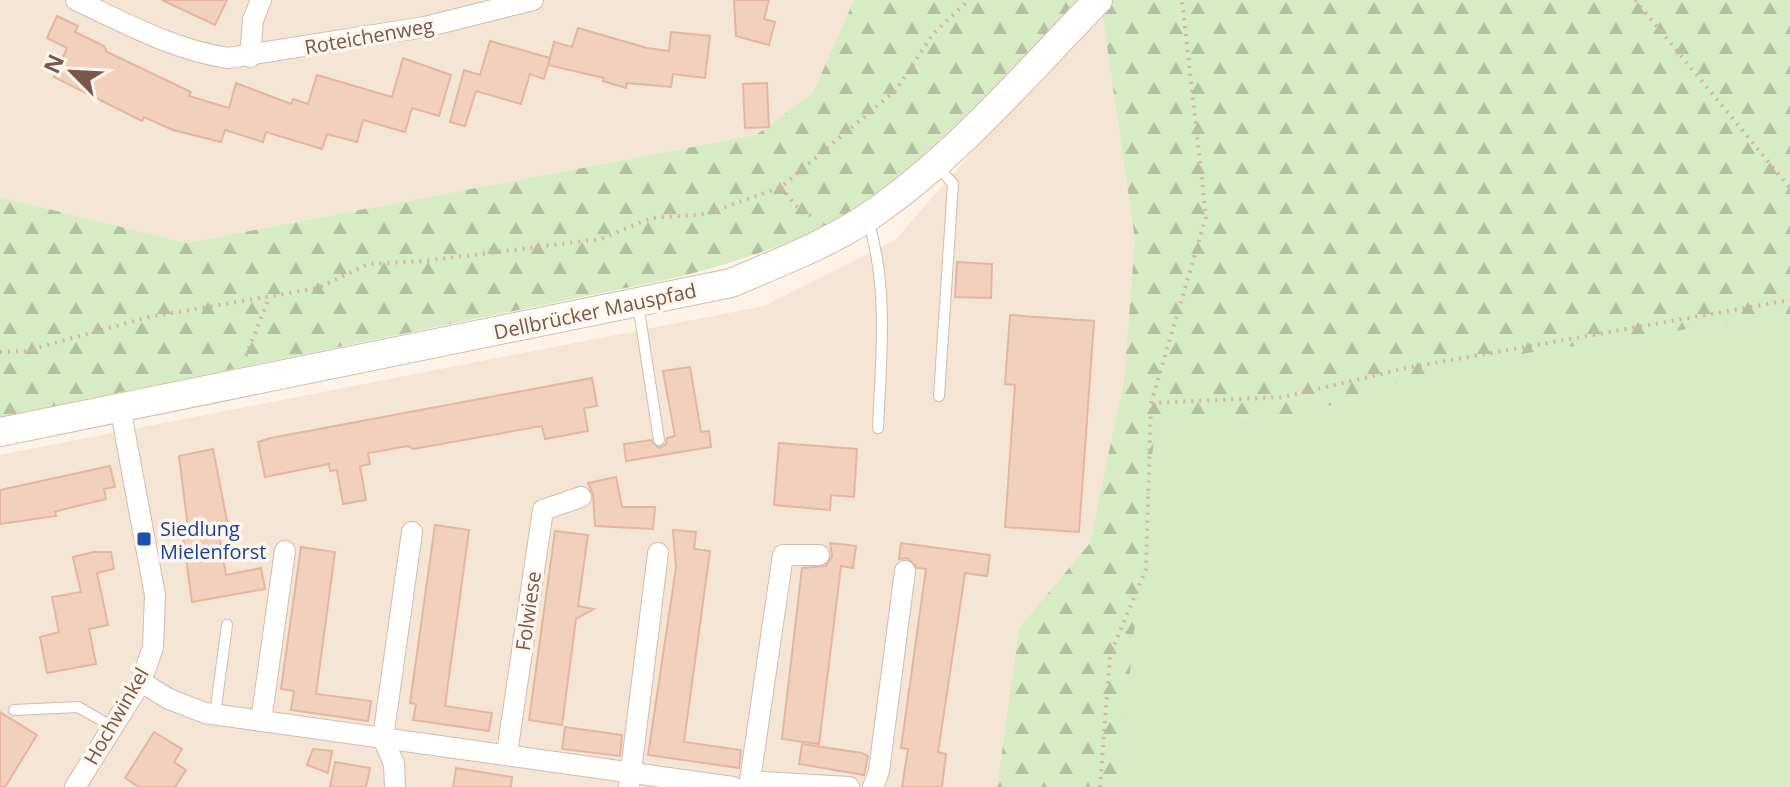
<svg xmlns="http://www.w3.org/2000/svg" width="1790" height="787" viewBox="0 0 1790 787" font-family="'Open Sans',sans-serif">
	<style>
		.residential { fill: #f4e5d5 }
		.green { fill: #d7ebc5 }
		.forest { fill: url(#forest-firs) }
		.building { fill: #f2d0be; stroke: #e5b59f; stroke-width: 2 }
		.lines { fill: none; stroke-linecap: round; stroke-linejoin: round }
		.lane-casing { stroke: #d1bcaf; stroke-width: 12 }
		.street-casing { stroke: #d1bcaf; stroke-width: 22 }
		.secondary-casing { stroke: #d4bcad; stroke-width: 30 }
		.path { stroke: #d8b3a1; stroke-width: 4; stroke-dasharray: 2 6; stroke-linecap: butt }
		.lane { stroke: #fff; stroke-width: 10 }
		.street { stroke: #fff; stroke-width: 20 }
		.secondary { stroke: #fff; stroke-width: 28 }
		.transit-dot { fill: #1a4fb4; stroke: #fff7ee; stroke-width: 3 }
		.labels { text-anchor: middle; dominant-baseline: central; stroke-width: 7; stroke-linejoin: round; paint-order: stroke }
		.street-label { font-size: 20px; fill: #77584b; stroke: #fff7ee }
		.transit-label { font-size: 20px; fill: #164399; stroke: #fff7ee; text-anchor: start }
	</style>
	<defs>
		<pattern id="forest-firs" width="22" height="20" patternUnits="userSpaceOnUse" patternTransform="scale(2)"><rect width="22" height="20" fill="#d7ebc5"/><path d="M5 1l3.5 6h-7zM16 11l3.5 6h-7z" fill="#b3c1a2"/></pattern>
	</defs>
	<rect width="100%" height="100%" fill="#fdf3e7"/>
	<g class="residential">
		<path d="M0,0H854L813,93L756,135L186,243L0,197Z"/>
		<path d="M1101,5L1135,240L1124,379L1090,543L1019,628L997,787H0V455L764,306L895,240Z"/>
	</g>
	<path class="green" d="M1790,314V787H1118L1155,419L1301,415L1454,364Z"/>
	<g class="forest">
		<path d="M854,0H1078C1008,72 917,176 829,223C781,248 727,265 674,278L0,417V197L186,243L756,135L813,93Z"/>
		<path d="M1106,0H1790V314L1454,364L1301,415L1156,419L1118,787H997L1019,628L1090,543L1124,379L1135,240L1101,5Z"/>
	</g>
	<g class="building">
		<path d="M162,0H227L215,25Z"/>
		<path d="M734,0H769L764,19L775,22L769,45L736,36Z"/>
		<path d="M57,16L78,26L75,32L104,46L107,52L191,92L189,96L229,108L236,83L291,104L293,99L308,104L317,75L392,97L403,58L451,75L439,116L412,108L405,132L363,120L357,142L327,134L322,149L266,132L263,142L225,130L221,142L173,130L144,117L142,121L54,77L67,48L47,38Z"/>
		<path d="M578,28L647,48L669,51L671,32L710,36L705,78L673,74L671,87L627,83L626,88L603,81L604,78L548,65L554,42L572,47Z"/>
		<path d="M490,41L550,58L544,79L530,74L521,104L476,91L465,126L450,122L464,70L480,75Z"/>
		<path d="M767,83L769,127L745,128L743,84Z"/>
		<path d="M957,262L992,264L991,298L955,297Z"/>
		<path d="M1010,315L1094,321L1079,532L1005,527L1015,385L1005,384Z"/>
		<path d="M690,367L701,432L709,431L711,447L626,461L624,444L651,440L659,448L666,444L667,438L675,436L663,371Z"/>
		<path d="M592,378L597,406L584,408L588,431L545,439L542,426L413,449L408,446L368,453L370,464L360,466L366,500L343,504L337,470L330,471L329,464L265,477L258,442L271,438Z"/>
		<path d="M779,443L857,449L854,497L831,495L830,510L774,505Z"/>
		<path d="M213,449L227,521L217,523L226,575L261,568L265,589L192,602L182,529L188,528L179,456Z"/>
		<path d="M110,466L115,487L104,489L106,499L61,510L55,512L56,516L0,524V490Z"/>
		<path d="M616,477L622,507H655L653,529L595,526L593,494L588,483Z"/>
		<path d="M435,525L469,530L445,706L492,713L489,731L413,720L416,704L410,703Z"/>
		<path d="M673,530L696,532L694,549L710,551L684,742L741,750L739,768L648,755L676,568Z"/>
		<path d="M555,531L588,535L578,606L594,609L576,619L562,725L529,720Z"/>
		<path d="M830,543L856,546L853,568L841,566L819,744L782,739L802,568L826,566L832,556Z"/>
		<path d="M901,543L990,555L987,576L965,573L938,752L946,754L942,787H902L908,749L901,748L926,569L917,568L907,558L899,559Z"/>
		<path d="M301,547L335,552L316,694L371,701L368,721L291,710L294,691L281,689Z"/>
		<path d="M94,552H111L114,569L97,573L108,625L89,629L96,664L47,673L40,637L59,632L52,597L81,592L73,557Z"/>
		<path d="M0,712L37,735L5,787H0Z"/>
		<path d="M565,727L622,735L620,756L562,749Z"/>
		<path d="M154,732L182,749L174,762L186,770L175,787H139L125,778Z"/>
		<path d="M802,744L862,753L868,756L864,775L799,764Z"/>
		<path d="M313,749L332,751L328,773L307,765Z"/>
		<path d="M335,762L370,768L366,787H330Z"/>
		<path d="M456,768L512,777L511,787H453Z"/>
	</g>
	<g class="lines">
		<g class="lane-casing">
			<g id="lane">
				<path d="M936,164L953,184L939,396"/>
				<path d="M868,220C889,289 881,357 878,428"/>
				<path d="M638,304L659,440"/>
				<path d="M14,710L78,707L113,727"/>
				<path d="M215,714L227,625"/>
			</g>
		</g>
		<g class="street-casing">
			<g id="street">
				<path d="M76,0C125,23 174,50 228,58L425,27L533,0"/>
				<path d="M250,57L253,20L261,0"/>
				<path d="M141,682L169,699L205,713L733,787"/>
				<path d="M261,721L285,551"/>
				<path d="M507,753L543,510L581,497"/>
				<path d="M75,787L141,682L153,647L155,595L120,407"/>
				<path d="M395,787L394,764L383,738L412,532"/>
				<path d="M629,787L658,553"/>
				<path d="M749,787L783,555H819"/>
				<path d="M754,787L763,782L849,787"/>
				<path d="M873,787L879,771L905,571"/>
			</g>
		</g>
		<g class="secondary-casing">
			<path id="secondary" d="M0,432L731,283C777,263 826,245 868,217C955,158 1025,75 1098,0"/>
		</g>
		<g class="path">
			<path d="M1635,0L1790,188"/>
			<path d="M781,187L795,205L814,218"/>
			<path d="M0,352L25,351L149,317L318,288L368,264L424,261L601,239L651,218L706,214L781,187L896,90L933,34L969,0"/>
			<path d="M246,356L269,298"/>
			<path d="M1151,403L1206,217L1182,0"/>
			<path d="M1100,787L1110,655L1146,569L1151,403L1284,397L1406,368L1790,300"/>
		</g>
		<use href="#lane" class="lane"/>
		<use href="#street" class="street"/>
		<use href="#secondary" class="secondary"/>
	</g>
	<rect class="transit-dot" x="136" y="531" width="16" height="16" rx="4"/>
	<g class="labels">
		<g class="street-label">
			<text transform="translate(369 36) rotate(-10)">Roteichenweg</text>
			<text transform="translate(595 311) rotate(-12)">Dellbrücker Mauspfad</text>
			<text transform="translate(528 611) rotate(-82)">Folwiese</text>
			<text transform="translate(116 716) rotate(-60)">Hochwinkel</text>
		</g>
		<g class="transit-label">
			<text x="160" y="528">Siedlung<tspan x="160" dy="23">Mielenforst</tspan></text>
		</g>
	</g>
	<g transform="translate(72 72) rotate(294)" stroke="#fff7ee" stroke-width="6" paint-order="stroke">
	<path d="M0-6L14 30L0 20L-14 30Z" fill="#77584b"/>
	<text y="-12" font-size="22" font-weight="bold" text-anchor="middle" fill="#77584b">N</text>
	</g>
</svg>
